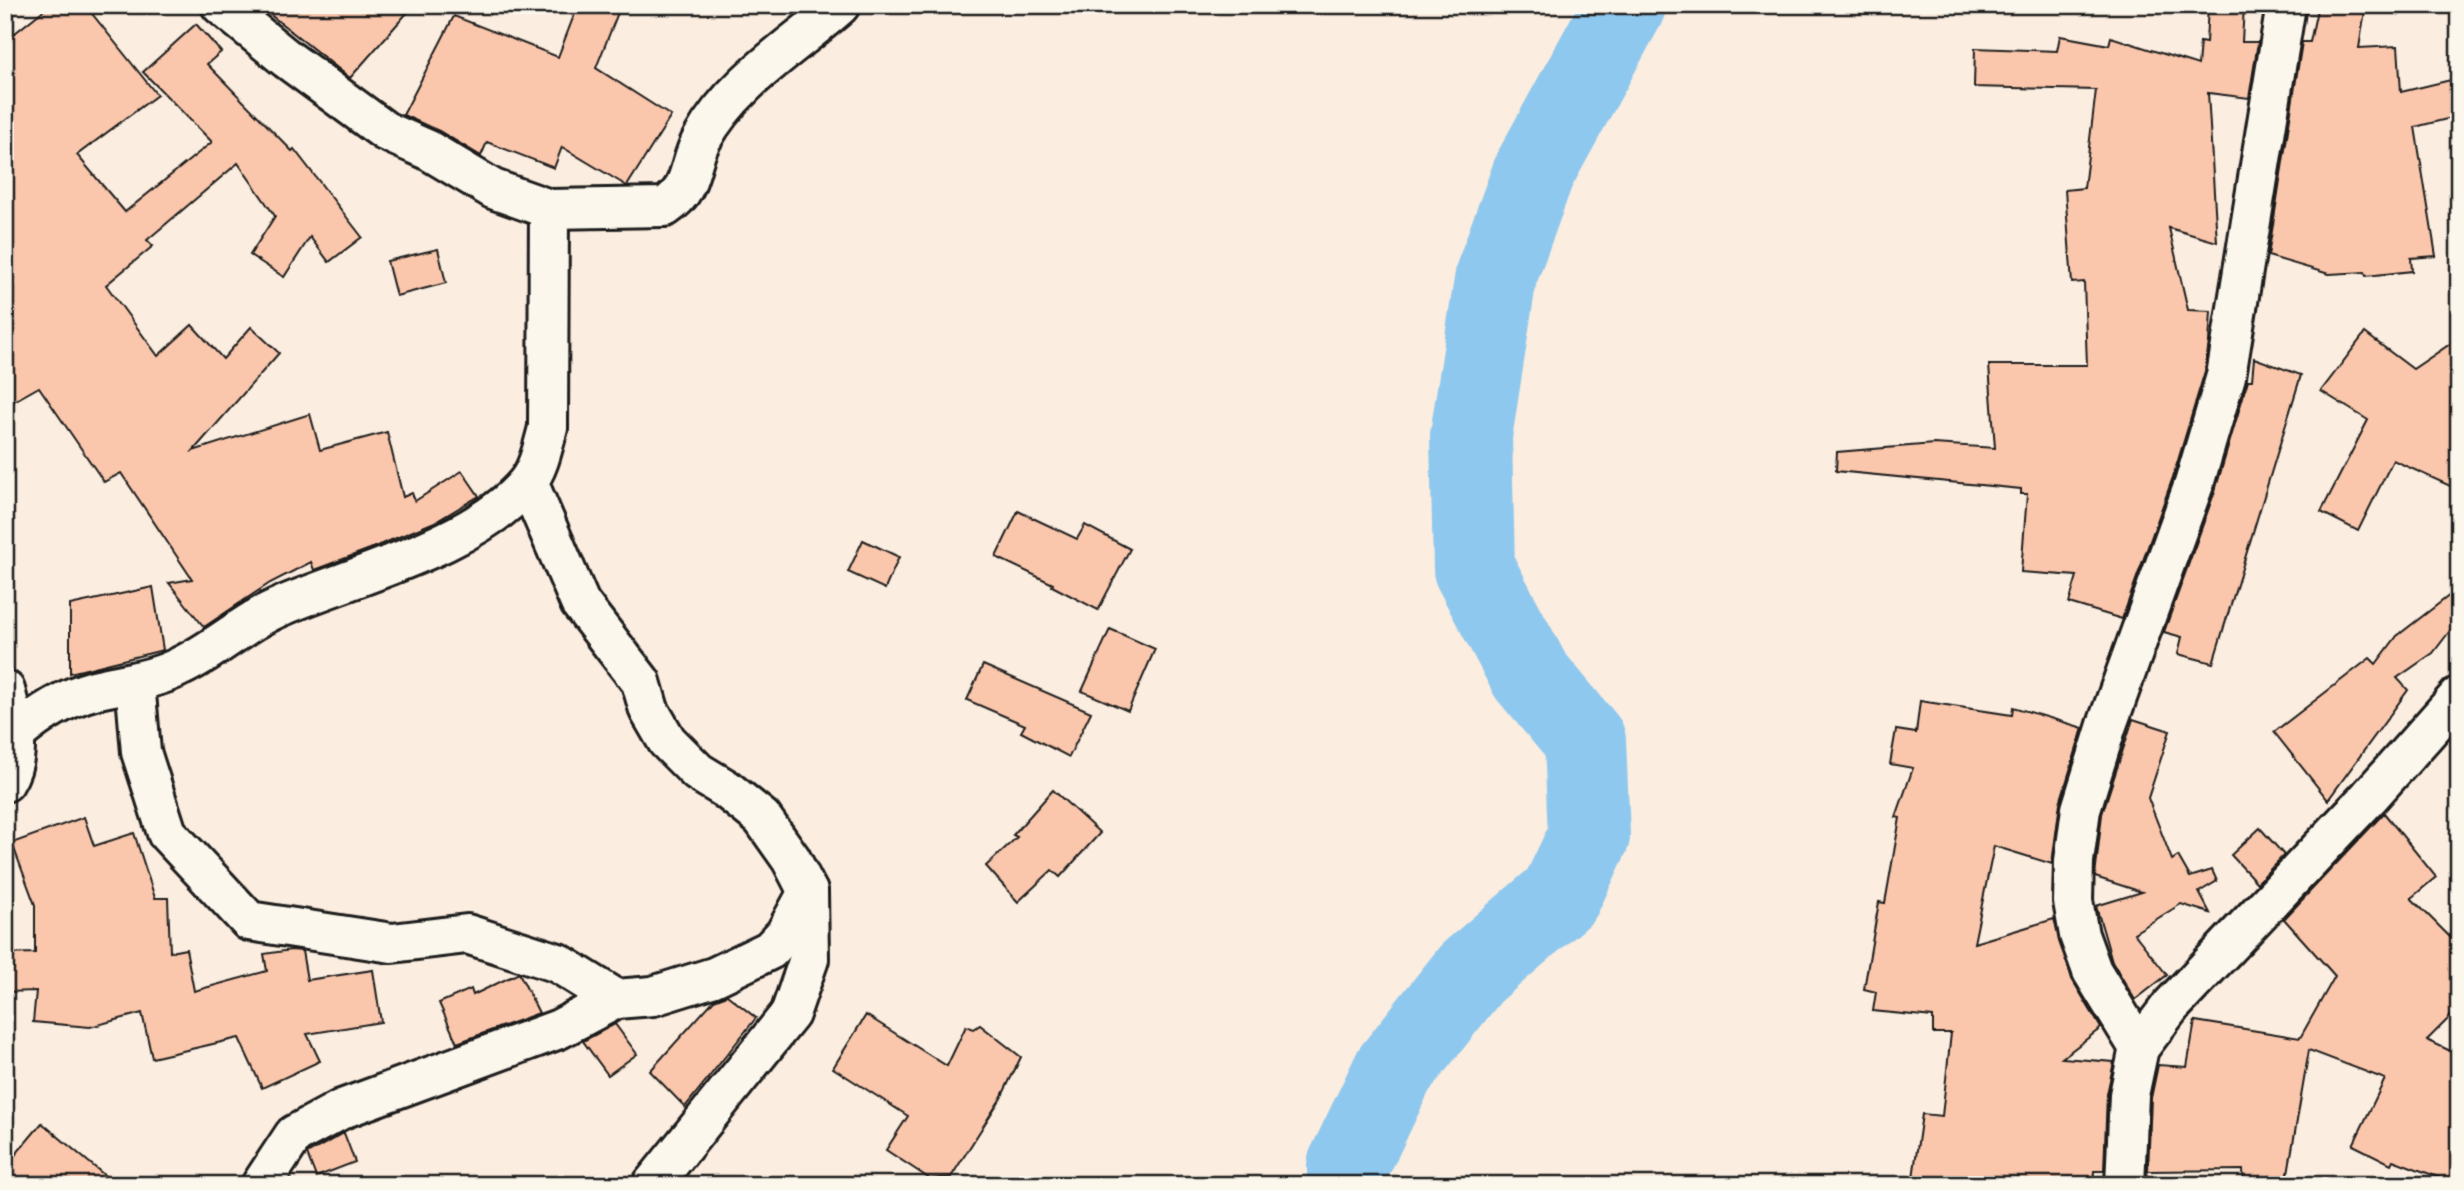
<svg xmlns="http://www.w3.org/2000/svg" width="2464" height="1190" viewBox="0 0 2464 1190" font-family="Kalam,sans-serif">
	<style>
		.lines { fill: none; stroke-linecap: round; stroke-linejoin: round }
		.river { stroke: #8fc8ee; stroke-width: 82 }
		.building { fill: #fbc7ac; stroke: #1c1c1c; stroke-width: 2 }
		.minor-casing { stroke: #1c1c1c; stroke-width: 44 }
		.minor { stroke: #fbf7ec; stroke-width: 38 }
	</style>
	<rect width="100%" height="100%" fill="#fbeddf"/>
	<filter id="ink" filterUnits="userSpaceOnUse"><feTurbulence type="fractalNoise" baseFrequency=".0143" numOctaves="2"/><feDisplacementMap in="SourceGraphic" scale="14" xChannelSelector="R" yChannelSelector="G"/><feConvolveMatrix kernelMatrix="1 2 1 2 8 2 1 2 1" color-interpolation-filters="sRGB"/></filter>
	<g filter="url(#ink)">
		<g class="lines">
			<path class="river" d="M1348,1185V1166L1394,1070L1471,973L1561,895L1589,836L1585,741L1530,675L1474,569L1471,436L1496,275L1534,171L1625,5"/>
		</g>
		<g class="building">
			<path d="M50,5H85L157,95L77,155L125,212L212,142L143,72L196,24L221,52L207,64L292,151L294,149L362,237L329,262L310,237L284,277L250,255L275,216L238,163L147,240L153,246L106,285L158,356L192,325L223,359L251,327L279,353L193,451L310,414L320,450L387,432L403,497L412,493L415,501L462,471L479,496L437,521L370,549L314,570L311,562L270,583L204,627L169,583L192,579L121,473L104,482L39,387L5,406V41Z"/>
			<path d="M258,5H414L350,78Z"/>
			<path d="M578,5H621L596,68L671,116L627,186L562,147L554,168L487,142L481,156L439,131L403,115L454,16L558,57Z"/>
			<path d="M2208,5H2244L2242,42H2258L2249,98L2208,93L2217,242L2169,228L2188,310L2211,311L2209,342L2205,371L2173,477L2122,619L2069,603L2077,576L2021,572L2027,494H2021V489L1836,471L1837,452L1934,444L1995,448L1989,365H2087L2084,282L2072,283L2065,190L2084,188L2096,90L1974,87L1975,48L2057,51L2060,36L2109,45L2111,37L2198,65L2200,42L2206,43Z"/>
			<path d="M2318,5H2366L2359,48L2398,46L2401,92L2459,78V116L2415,127L2436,256L2411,258L2412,271L2366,276L2365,272L2329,274L2268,256L2302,42H2310Z"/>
			<path d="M438,249L446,283L396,296L387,261Z"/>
			<path d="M2365,333L2413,369L2459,338V490L2393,460L2358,531L2321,512L2368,420L2321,391Z"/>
			<path d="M2254,358L2301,375L2213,663L2178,654L2182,637L2164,632L2215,491L2248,380H2252Z"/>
			<path d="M1018,511L1077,539L1085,525L1130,549L1098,610L1052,586L1053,584L996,557Z"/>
			<path d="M863,540L899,557L885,589L848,572Z"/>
			<path d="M153,587L163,650L70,673V605Z"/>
			<path d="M2459,588V619L2433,653L2397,678L2408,690L2328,800L2274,732L2370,658L2376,664L2397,636Z"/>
			<path d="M1110,629L1155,649L1128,711L1082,691Z"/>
			<path d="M983,665L1091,712L1069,757L1021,732L1025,725L967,700Z"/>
			<path d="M1920,701L2012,715L2013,707L2083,728L2060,803L2052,864L1994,846L1974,943L2054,919L2072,979L2101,1028L2062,1058L2114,1062L2107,1094L2104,1171H2094L2093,1185H1912L1922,1114L1942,1116L1951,1033H1933V1017L1873,1011L1876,992L1864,989L1879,902L1885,903L1900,818L1896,817L1913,768L1890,764L1896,730L1916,733Z"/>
			<path d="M2133,719L2170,731L2148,798L2172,860L2178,856L2190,877L2212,870L2217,881L2199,892L2210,913L2181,904L2134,933L2167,975L2135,1000L2112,961L2096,906L2142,892L2095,877L2102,814Z"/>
			<path d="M1053,790L1100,833L1060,877L1052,870L1018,902L986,866L1017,837L1013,835Z"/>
			<path d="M2384,813L2436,877L2411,898L2459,946V1008L2427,1040L2459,1055V1185L2393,1160L2391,1164L2353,1145L2385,1079L2309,1050L2286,1185H2244L2243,1170L2148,1171L2151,1098L2158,1065L2187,1067L2195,1021L2300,1038L2335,976L2284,919Z"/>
			<path d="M84,817L94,846L134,833L155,898H168L170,952L186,949L194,991L267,971L264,954L291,950L302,951L307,980L373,970L381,1022L307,1034L320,1061L262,1088L239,1038L152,1058L142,1013L90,1027L33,1022L36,991L5,992V954L35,953V905L12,843Z"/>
			<path d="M2260,828L2284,855L2257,883L2231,855Z"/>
			<path d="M519,973L539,1013L457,1043L439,1003L471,989L473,995Z"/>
			<path d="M727,995L756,1018L685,1107L650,1071L714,1000Z"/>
			<path d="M866,1015L947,1066L966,1026L974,1029L980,1025L1021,1057L1001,1098L951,1177L930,1179L886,1150L908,1116L833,1068Z"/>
			<path d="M615,1024L637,1054L608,1075L583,1041Z"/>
			<path d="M42,1123L116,1185H5V1167Z"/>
			<path d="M344,1133L355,1162L316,1177L307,1154Z"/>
		</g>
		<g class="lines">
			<g class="minor-casing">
				<g id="minor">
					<path d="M221,5L287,59L385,131L428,150L493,189L549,209L665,207C694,188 687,166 702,139C733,82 793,47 840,5"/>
					<path d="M528,482L580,603L641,682L649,710L667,741L698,772L726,789L762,818L791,859L808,892L809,959L790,1014L652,1185"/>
					<path d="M135,682L141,752L167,833L249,921L392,943L467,934L558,963L616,999L653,996L714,977L770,950L785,934L808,892"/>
					<path d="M5,690C13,721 23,753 5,782"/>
					<path d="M16,734C39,714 64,698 94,690C123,683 155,680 181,666C217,649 245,621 282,606C355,575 476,545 527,483C539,468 543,446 548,428L549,209"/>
					<path d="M2139,1048L2092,971L2079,935L2073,901L2074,861L2081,809L2107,725L2194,484L2226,376L2286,5"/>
					<path d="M261,1185L294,1135L342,1109L559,1029L616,999"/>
					<path d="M2125,1185L2129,1095L2139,1048L2170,1007L2369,797L2459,696"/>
				</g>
			</g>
			<use href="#minor" class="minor"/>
		</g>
	</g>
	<rect width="2464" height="1190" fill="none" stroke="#fbf7ec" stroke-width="28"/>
	<rect x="14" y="14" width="2436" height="1162" fill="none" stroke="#1c1c1c" stroke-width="2.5" filter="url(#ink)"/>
</svg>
